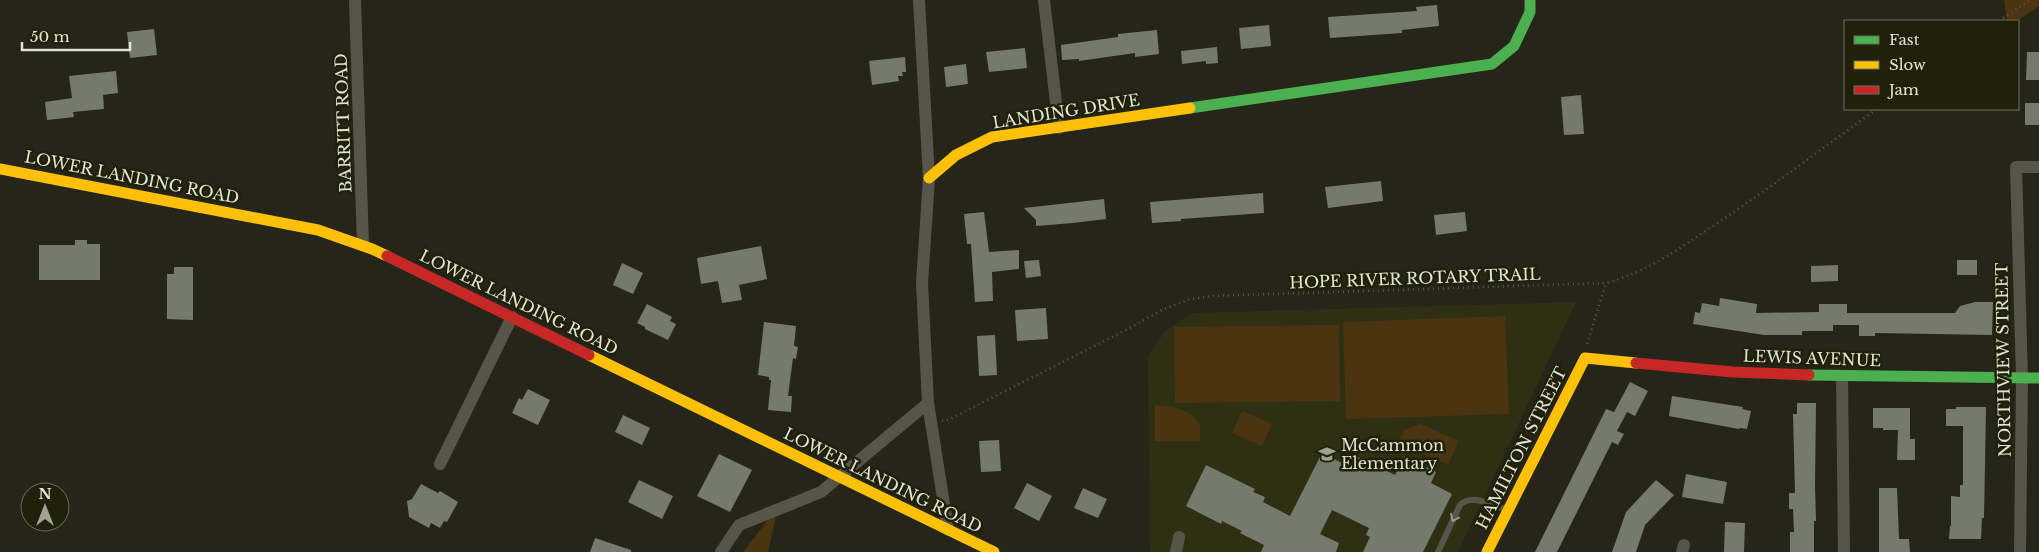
<svg xmlns="http://www.w3.org/2000/svg" width="2039" height="552" viewBox="0 0 2039 552" font-family="'Libre Baskerville',serif">
	<style>
		.built { fill: #2f3013 }
		.green { fill: #4a3510 }
		.building { fill: #757a6c }
		.lines { fill: none; stroke-linecap: round; stroke-linejoin: round }
		.path { stroke: #5a584c; stroke-width: 2.5; stroke-dasharray: 1 4; stroke-linecap: butt }
		.lane { stroke: #575547; stroke-width: 6 }
		.street { stroke: #575547; stroke-width: 12 }
		.fast { stroke: #4caf50; stroke-width: 11 }
		.slow { stroke: #ffc107; stroke-width: 11 }
		.jam { stroke: #c62828; stroke-width: 11 }
		.oneway { stroke: #9c9c8e }
		.labels { text-anchor: middle; dominant-baseline: central; stroke-width: 5; stroke-linejoin: round; paint-order: stroke }
		.street-label { font-size: 16px; fill: #e2e4d6; stroke: #20210a }
		.poi-label { font-size: 16px; fill: #e2e4d6; stroke: #20210a; text-anchor: start }
	</style>
	<rect width="100%" height="100%" fill="#252619"/>
	<path class="built" d="M1576,302L1458,552H1150L1148,356L1166,330L1193,313Z"/>
	<g class="green">
		<path d="M2004,0H2039V6L2017,21H2007Z"/>
		<path d="M1505,316L1509,414L1346,419L1343,322Z"/>
		<path d="M1339,325L1340,401L1175,403L1174,327Z"/>
		<path d="M1155,405C1171,406 1191,408 1199,424C1201,428 1200,436 1200,441H1155Z"/>
		<path d="M1242,411L1272,424L1262,446L1232,433Z"/>
		<path d="M1421,424L1459,441L1448,465L1398,443L1404,430Z"/>
		<path d="M778,507L768,552H743Z"/>
	</g>
	<g class="building">
		<path d="M1437,5L1439,26L1402,30V33L1330,38L1328,17L1417,11L1416,7Z"/>
		<path d="M1269,25L1271,46L1241,49L1239,28Z"/>
		<path d="M154,29L157,55L130,58L127,32Z"/>
		<path d="M1157,30L1159,54L1135,57V53L1079,61V59L1062,60L1061,45L1118,37V34Z"/>
		<path d="M1217,47L1218,63L1206,64V61L1182,64L1181,51Z"/>
		<path d="M1025,48L1027,68L989,72L986,52Z"/>
		<path d="M2027,52H2039V80H2026Z"/>
		<path d="M905,57L906,72H902L903,76H898L899,81L872,85L869,61Z"/>
		<path d="M966,64L968,84L946,87L944,67Z"/>
		<path d="M116,71L118,93L103,95L104,109L73,112L74,117L47,120L45,102L72,98L69,76Z"/>
		<path d="M1581,95L1584,134L1564,135L1561,97Z"/>
		<rect x="2025" y="103" width="14" height="22"/>
		<path d="M1381,181L1383,201L1328,208L1325,187Z"/>
		<path d="M1263,193L1264,213L1181,219V221L1152,223L1150,202Z"/>
		<path d="M1104,199L1106,219L1073,223L1036,226V220L1024,208Z"/>
		<path d="M984,212L989,252L1019,250V269L992,272L993,301L975,302L971,244H967L964,214Z"/>
		<path d="M1465,212L1467,231L1436,235L1434,215Z"/>
		<path d="M75,240H87V244H100V280H39V245H75Z"/>
		<path d="M761,246L767,279L739,285L742,300L722,303L718,281L701,284L697,258Z"/>
		<path d="M1039,260L1041,276L1026,278L1024,261Z"/>
		<rect x="1957" y="260" width="20" height="15"/>
		<path d="M622,263L643,273L633,294L613,285Z"/>
		<path d="M1838,265V281L1811,282V266Z"/>
		<path d="M174,267H193V320L167,319V274H174Z"/>
		<path d="M1720,298L1757,304L1756,313L1819,312V304H1847V313H1955L1960,306L1975,302H1993L1992,335L1875,333V336H1859V325H1833V331H1802V335H1764L1693,324L1695,312L1700,313L1702,303L1719,306Z"/>
		<path d="M647,304L672,317L670,321L676,324L668,340L645,329V327L637,323Z"/>
		<path d="M1046,308L1048,339L1017,341L1015,310Z"/>
		<path d="M764,322L796,326L794,346L798,347L796,359L793,358L788,396H792L791,412L768,410L771,380H769V377L758,375Z"/>
		<path d="M995,335L997,375L979,376L977,336Z"/>
		<path d="M1630,382L1648,391L1635,416L1627,412L1617,431L1624,434L1618,445L1612,442L1557,552H1535L1606,409L1614,412Z"/>
		<path d="M528,389L550,400L538,425L512,413L519,398L522,400Z"/>
		<path d="M1672,396L1743,407L1742,409L1751,411L1747,429L1740,428L1739,429L1669,416Z"/>
		<path d="M1797,403H1816L1815,485L1816,521H1814V552H1790V532H1794L1793,509H1789V493H1795L1793,414H1797Z"/>
		<path d="M1956,407H1986L1984,518H1982L1981,539H1949L1950,526H1951V496L1960,497V485H1963V426H1946V409H1956Z"/>
		<path d="M1873,408H1910V439H1915V460H1897L1898,430H1883V428H1873Z"/>
		<path d="M623,415L650,428L642,445L615,432Z"/>
		<path d="M999,440L1001,471L981,472L979,441Z"/>
		<path d="M1322,453L1350,467L1356,456L1395,475L1405,456L1436,472L1431,483L1452,494L1423,552H1363L1370,537L1366,535L1369,528L1332,510L1320,534L1339,543L1336,552H1261L1264,545L1240,533L1242,531L1222,521L1221,524L1186,506L1206,465L1255,489L1253,492L1265,497L1263,502L1290,516Z"/>
		<path d="M719,454L752,470L730,512L697,496Z"/>
		<path d="M1686,474L1727,482L1723,504L1682,497Z"/>
		<path d="M639,480L673,496L662,519L628,502Z"/>
		<path d="M1656,480L1674,495L1645,525L1636,552H1612L1626,512Z"/>
		<path d="M1027,483L1052,496L1039,521L1014,508Z"/>
		<path d="M421,484L438,493L440,491L458,502L447,522L444,521L440,528L431,523L429,528L409,517L407,501L412,499Z"/>
		<path d="M1083,488L1107,499L1098,518L1074,508Z"/>
		<path d="M1879,488H1897L1899,539H1909L1910,552H1879Z"/>
		<path d="M1725,522L1745,523L1744,552H1724Z"/>
		<path d="M595,538L631,550V552H590Z"/>
	</g>
	<g class="lines">
		<g class="path">
			<path d="M1999,21L2030,0"/>
			<path d="M1587,344L1606,283"/>
			<path d="M942,421L948,420L1126,330L1164,309L1187,300L1212,296L1606,283C1652,270 1681,247 1719,222C1773,186 1824,147 1877,109"/>
		</g>
		<path class="lane" d="M1438,552L1460,505C1472,493 1492,505 1507,510"/>
		<g class="street">
			<path d="M355,0L363,245"/>
			<path d="M919,0L929,178L922,283L928,403L948,530"/>
			<path d="M1044,0L1059,128"/>
			<path d="M1842,377L1844,552"/>
			<path d="M440,464L512,317"/>
			<path d="M721,552L739,525L821,492L928,403"/>
			<path d="M1176,552L1179,537"/>
			<path d="M1682,552L1684,545"/>
			<path d="M2020,552L2022,378L2016,167H2039"/>
		</g>
		<g class="fast">
			<path d="M1190,108L1492,64L1514,46L1530,12V0"/>
			<path d="M1809,375L2039,378"/>
		</g>
		<g class="slow">
			<path d="M0,169L318,230L372,249L387,256"/>
			<path d="M929,178L956,155L992,137L1190,108"/>
			<path d="M589,355L994,552"/>
			<path d="M1487,552L1585,358L1636,363"/>
		</g>
		<g class="jam">
			<path d="M387,256L589,355"/>
			<path d="M1636,363L1733,372L1809,375"/>
		</g>
	</g>
	<defs><path id="oneway-chevron" d="M-2-3.5L2.5 0L-2 3.5" fill="none" stroke-width="1.6" stroke-linecap="round" stroke-linejoin="round" transform="scale(1.25)"/></defs>
	<use class="oneway" href="#oneway-chevron" transform="translate(1454 518) rotate(115)"/>
	<defs>
		<g id="school-bare" transform="scale(1.35)"><path d="M0-5L7-2L0 1L-7-2ZM-4 1L0 2.5L4 1V4Q0 6-4 4Z" fill="#a0a294" stroke="#20210a" stroke-width="2.5" paint-order="stroke"/></g>
	</defs>
	<g fill-rule="evenodd">
		<use href="#school-bare" x="1327" y="454"/>
	</g>
	<g class="labels">
		<g class="street-label">
			<text transform="translate(1066 111) rotate(-9)">LANDING DRIVE</text>
			<text transform="translate(343 123) rotate(-92)">BARRITT ROAD</text>
			<text transform="translate(132 177) rotate(11)">LOWER LANDING ROAD</text>
			<text transform="translate(1415 278) rotate(-2)">HOPE RIVER ROTARY TRAIL</text>
			<text transform="translate(519 302) rotate(26)">LOWER LANDING ROAD</text>
			<text transform="translate(1812 358) rotate(2)">LEWIS AVENUE</text>
			<text transform="translate(2003 360) rotate(-91)">NORTHVIEW STREET</text>
			<text transform="translate(1521 448) rotate(-63)">HAMILTON STREET</text>
			<text transform="translate(883 480) rotate(26)">LOWER LANDING ROAD</text>
		</g>
		<g class="poi-label">
			<text x="1341" y="445">McCammon<tspan x="1341" dy="18">Elementary</tspan></text>
		</g>
	</g>
	<rect x="1844" y="20" width="175" height="90" fill="#20210a" stroke="#6e6f5c"/>
	<rect x="1854" y="36" width="25" height="8" fill="#4caf50" stroke="#6e6f5c"/>
	<text x="1889" y="45" font-size="15" fill="#e2e4d6">Fast</text>
	<rect x="1854" y="61" width="25" height="8" fill="#ffc107" stroke="#6e6f5c"/>
	<text x="1889" y="70" font-size="15" fill="#e2e4d6">Slow</text>
	<rect x="1854" y="86" width="25" height="8" fill="#c62828" stroke="#6e6f5c"/>
	<text x="1889" y="95" font-size="15" fill="#e2e4d6">Jam</text>
	<g transform="translate(45 507)"><circle r="24" fill="#20210a" stroke="#6e6f5c"/>
	<path d="M0-4L9 19L0 12L-9 19Z" fill="#a0a294"/>
	<text y="-8" font-size="14" font-weight="bold" text-anchor="middle" fill="#e2e4d6">N</text>
	</g>
	<path d="M22 42v8h108v-8" fill="none" stroke="#e2e4d6" stroke-width="2.5"/>
	<text x="30" y="42" font-size="15" fill="#e2e4d6" stroke="#20210a" stroke-width="4" paint-order="stroke">50 m</text>
</svg>
